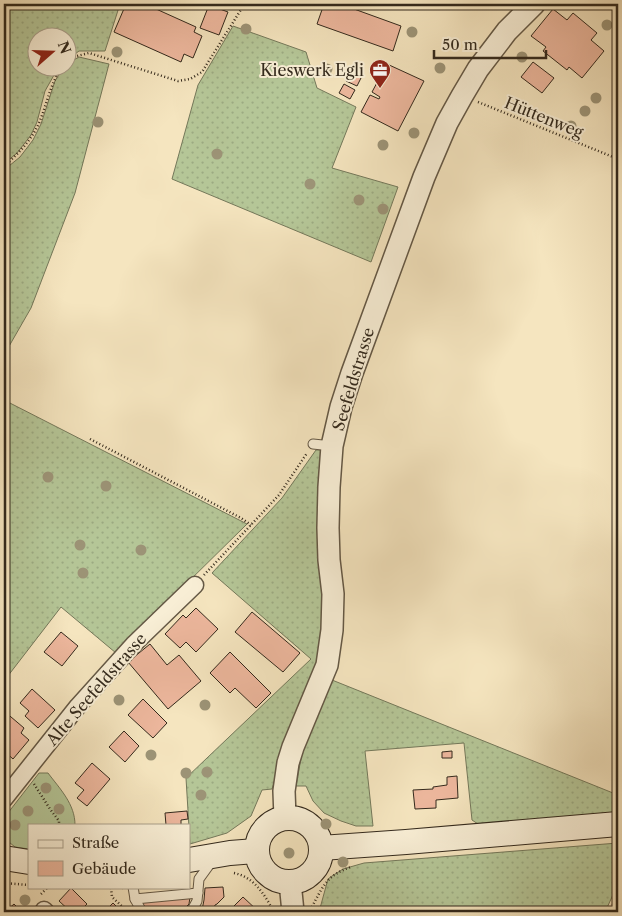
<svg xmlns="http://www.w3.org/2000/svg" width="622" height="916" viewBox="0 0 622 916" font-family="'Libre Caslon Text',serif">
	<style>
		.grass { fill: url(#grass-dots); stroke: #74785a }
		.park { fill: #b5c697; stroke: #74785a }
		.building { fill: #edb79d; stroke: #33291c }
		.lines { fill: none; stroke-linecap: round; stroke-linejoin: round }
		.service-casing { stroke: #645845; stroke-width: 11 }
		.minor-casing { stroke: #645845; stroke-width: 19 }
		.tertiary-casing { stroke: #645845; stroke-width: 24 }
		.secondary-casing { stroke: #33291c; stroke-width: 26 }
		.path { stroke: #33291c; stroke-width: 2.5; stroke-dasharray: 1 2.5; stroke-linecap: butt }
		.service { stroke: #f8eed5; stroke-width: 9 }
		.minor { stroke: #f8eed5; stroke-width: 16 }
		.tertiary { stroke: #f8eed5; stroke-width: 21 }
		.secondary { stroke: #f8eed5; stroke-width: 24 }
		.tree { fill: #9c9376 }
		.labels { text-anchor: middle; dominant-baseline: central; stroke-width: 4; stroke-linejoin: round; paint-order: stroke }
		.poi-label { font-size: 16px; fill: #33291c; stroke: #f8eed5; text-anchor: end }
		.street-label { font-size: 16px; fill: #33291c; stroke: #f8eed5 }
	</style>
	<defs>
		<pattern id="grass-dots" width="8" height="8" patternUnits="userSpaceOnUse" patternTransform="scale(1.25)"><rect width="8" height="8" fill="#b5c697"/><path d="M2 2h.1M6 6h.1" fill="none" stroke="#9caa82" stroke-width="1.8" stroke-linecap="round"/></pattern>
	</defs>
	<rect width="100%" height="100%" fill="#f5e5bf"/>
	<filter id="stains"><feTurbulence type="fractalNoise" baseFrequency=".004" numOctaves="4"/><feColorMatrix values="0 0 0 0 .2 0 0 0 0 .09 0 0 0 0 .02 0 0 0 .5 -.17"/></filter>
	<radialGradient id="worn" r=".72"><stop offset=".6" stop-color="#630" stop-opacity="0"/><stop offset="1" stop-color="#630" stop-opacity=".3"/></radialGradient>
	<g class="grass">
		<path d="M4,4H120L105,51H79L68,59V38H38V68H58L45,91L37,122L31,135L17,153L4,164Z"/>
		<path d="M233,26L306,52L317,88L356,107L332,168L398,187L371,262L172,179L198,85Z"/>
		<path d="M79,57L109,64L75,193L31,308L4,355V170L20,157L33,140L41,124L55,81L63,68H68V63Z"/>
		<path d="M4,400L247,524L116,653L61,607L4,681Z"/>
		<path d="M316,450H325V634L313,682L285,747L272,789L262,790L251,816L227,833L190,844L186,778L311,659L212,573L282,498Z"/>
		<path d="M332,680L618,795V816L484,828L472,820L464,743L365,751L373,826H356L341,821L324,813L313,801L306,786H296L302,753Z"/>
		<path d="M618,843V884L605,912H319L328,879L332,876L343,869L364,863Z"/>
	</g>
	<path class="park" d="M39,773H48C60,789 75,804 75,825H29V849L15,847L4,838V818Z"/>
	<g class="building">
		<path d="M126,4H145L196,27L194,32L202,36L193,58L184,54L181,62L114,32Z"/>
		<path d="M324,4H344L343,5L401,26L393,51L317,24Z"/>
		<path d="M209,5L228,12L219,35L200,28Z"/>
		<path d="M553,9L567,20L573,13L597,33L591,40L604,51L582,78L569,67L567,70L543,51L546,47L531,36Z"/>
		<path d="M533,62L554,78L542,93L521,77Z"/>
		<path d="M387,64L424,81L398,131L361,112L370,95L379,99L380,97L372,92Z"/>
		<path d="M349,73L361,78L357,86L346,81Z"/>
		<path d="M344,84L355,90L350,99L339,93Z"/>
		<path d="M196,608L218,629L196,652L186,642L180,648L165,634L183,615L186,618Z"/>
		<path d="M252,612L300,653L283,672L235,632Z"/>
		<path d="M61,632L78,646L62,666L44,652Z"/>
		<path d="M150,644L167,665L179,655L201,681L168,709L128,662Z"/>
		<path d="M230,652L271,693L256,708L235,688L230,693L210,673Z"/>
		<path d="M32,689L55,710L38,728L25,716L29,711L20,703Z"/>
		<path d="M143,699L167,723L153,738L128,715Z"/>
		<path d="M4,711L24,728L21,733L29,740L13,759L4,751Z"/>
		<path d="M124,731L139,746L125,762L109,747Z"/>
		<path d="M452,751V758H442V752Z"/>
		<path d="M92,763L110,779L87,806L77,798L84,790L75,783Z"/>
		<path d="M457,776L458,798L436,800V808L415,809L413,790L433,789V787L447,785V777Z"/>
		<path d="M187,811L188,819L181,820V825H166L165,813Z"/>
		<path d="M223,887L224,897L217,904L215,905L213,912H206L202,910L204,900L205,888Z"/>
		<path d="M71,888L87,904L79,912H71L59,901Z"/>
		<path d="M191,890L189,904L181,912H149L144,908L139,894Z"/>
		<path d="M618,891V908L612,905Z"/>
		<path d="M243,897L259,912H228Z"/>
		<path d="M113,903L122,912H104Z"/>
		<path d="M14,904L22,912H5Z"/>
	</g>
	<g class="lines">
		<g class="service-casing">
			<g id="service">
				<path d="M313,444L332,446"/>
				<path d="M133,887L135,899L142,912"/>
				<path d="M135,899L198,893"/>
				<path d="M191,912L197,901L199,879L212,861"/>
			</g>
		</g>
		<g class="minor-casing">
			<g id="minor">
				<path d="M4,799L78,706L133,645L195,585"/>
				<path d="M44,910L46,912"/>
			</g>
		</g>
		<g class="tertiary-casing">
			<g id="tertiary">
				<path d="M285,818L284,791L288,763L293,747L327,665L332,630L333,594L329,560L328,528L329,487L332,446L341,407L352,373L424,177L447,123L462,96L478,69L507,31L534,4"/>
				<path d="M290,882L293,912"/>
			</g>
		</g>
		<g class="secondary-casing">
			<g id="secondary">
				<circle cx="289" cy="850" r="32"/>
				<path d="M321,848L406,842L618,824"/>
				<path d="M4,858L29,862"/>
				<path d="M189,860L230,853L256,851"/>
			</g>
		</g>
		<g class="path">
			<path d="M68,61L77,56L89,53L178,81L190,79L202,72L242,8L243,4"/>
			<path d="M478,102L618,159"/>
			<path d="M4,166C18,154 31,141 39,123C47,104 50,85 61,68"/>
			<path d="M90,439L241,518L251,525"/>
			<path d="M204,575L279,495L307,453"/>
			<path d="M34,784L50,809L59,821V825"/>
			<path d="M234,873C254,877 264,894 273,910"/>
			<path d="M4,883L29,885"/>
			<path d="M105,887L123,888"/>
			<path d="M111,888L112,897L128,912"/>
			<path d="M41,894L48,887"/>
			<path d="M312,907C323,886 327,875 351,867"/>
		</g>
		<use href="#service" class="service"/>
		<use href="#minor" class="minor"/>
		<use href="#tertiary" class="tertiary"/>
		<use href="#secondary" class="secondary"/>
	</g>
	<g class="tree">
		<circle cx="607" cy="25" r="5.5"/>
		<circle cx="246" cy="29" r="5.5"/>
		<circle cx="412" cy="32" r="5.5"/>
		<circle cx="117" cy="52" r="5.5"/>
		<circle cx="522" cy="57" r="5.5"/>
		<circle cx="440" cy="68" r="5.5"/>
		<circle cx="327" cy="69" r="5.5"/>
		<circle cx="596" cy="98" r="5.5"/>
		<circle cx="585" cy="111" r="5.5"/>
		<circle cx="98" cy="122" r="5.5"/>
		<circle cx="571" cy="126" r="5.5"/>
		<circle cx="414" cy="133" r="5.5"/>
		<circle cx="383" cy="145" r="5.5"/>
		<circle cx="217" cy="154" r="5.5"/>
		<circle cx="310" cy="184" r="5.5"/>
		<circle cx="359" cy="200" r="5.5"/>
		<circle cx="383" cy="209" r="5.5"/>
		<circle cx="48" cy="477" r="5.5"/>
		<circle cx="106" cy="486" r="5.5"/>
		<circle cx="80" cy="545" r="5.5"/>
		<circle cx="141" cy="550" r="5.5"/>
		<circle cx="83" cy="573" r="5.5"/>
		<circle cx="119" cy="700" r="5.5"/>
		<circle cx="205" cy="705" r="5.5"/>
		<circle cx="151" cy="755" r="5.5"/>
		<circle cx="207" cy="772" r="5.5"/>
		<circle cx="186" cy="773" r="5.5"/>
		<circle cx="46" cy="788" r="5.5"/>
		<circle cx="201" cy="795" r="5.5"/>
		<circle cx="59" cy="809" r="5.5"/>
		<circle cx="28" cy="811" r="5.5"/>
		<circle cx="326" cy="824" r="5.5"/>
		<circle cx="15" cy="825" r="5.5"/>
		<circle cx="289" cy="853" r="5.5"/>
		<circle cx="343" cy="862" r="5.5"/>
		<circle cx="25" cy="900" r="5.5"/>
	</g>
	<defs>
		<g id="office-pin" transform="scale(1.125)"><path d="M0 17L-7.5 6A9.5 9.5 0 1 1 7.5 6Z" fill="#8f2418" stroke="#f8eed5"/><path d="M-6-3h4V-5.5h4V-3h4V5H-6ZM-1-4.5V-3h2v-1.5ZM-6 0V1H6V0Z" fill="#fff"/></g>
	</defs>
	<g fill-rule="evenodd">
		<use href="#office-pin" x="380" y="70"/>
	</g>
	<g class="labels">
		<g class="poi-label">
			<text x="364" y="70">Kieswerk Egli</text>
		</g>
		<g class="street-label">
			<text transform="translate(544 117) rotate(22)">Hüttenweg</text>
			<text transform="translate(353 379) rotate(-73)">Seefeldstrasse</text>
			<text transform="translate(96 689) rotate(-49)">Alte Seefeldstrasse</text>
		</g>
	</g>
	<rect width="622" height="916" fill="none" stroke="#f5e5bf" stroke-width="20"/>
	<rect x="5" y="5" width="612" height="906" fill="none" stroke="#33291c" stroke-width="2.5"/>
	<rect x="10" y="10" width="602" height="896" fill="none" stroke="#33291c"/>
	<rect x="28" y="824" width="162" height="65" fill="#f8eed5" stroke="#a99f8b"/>
	<rect x="38" y="840" width="25" height="8" fill="#f8eed5" stroke="#a99f8b"/>
	<text x="72" y="848" font-size="15" fill="#33291c">Straße</text>
	<rect x="38" y="861" width="25" height="15" fill="#edb79d" stroke="#a99f8b"/>
	<text x="72" y="874" font-size="15" fill="#33291c">Gebäude</text>
	<g transform="translate(52 52) rotate(70)"><circle r="24" fill="#f8eed5" stroke="#a99f8b"/>
	<path d="M0-4L9 19L0 12L-9 19Z" fill="#8f2418"/>
	<text y="-8" font-size="14" font-weight="bold" text-anchor="middle" fill="#33291c">N</text>
	</g>
	<path d="M434 50v8h112v-8" fill="none" stroke="#33291c" stroke-width="2.5"/>
	<text x="442" y="50" font-size="15" fill="#33291c" stroke="#f8eed5" stroke-width="4" paint-order="stroke">50 m</text>
	<rect width="100%" height="100%" filter="url(#stains)"/>
	<rect width="100%" height="100%" fill="url(#worn)"/>
</svg>
